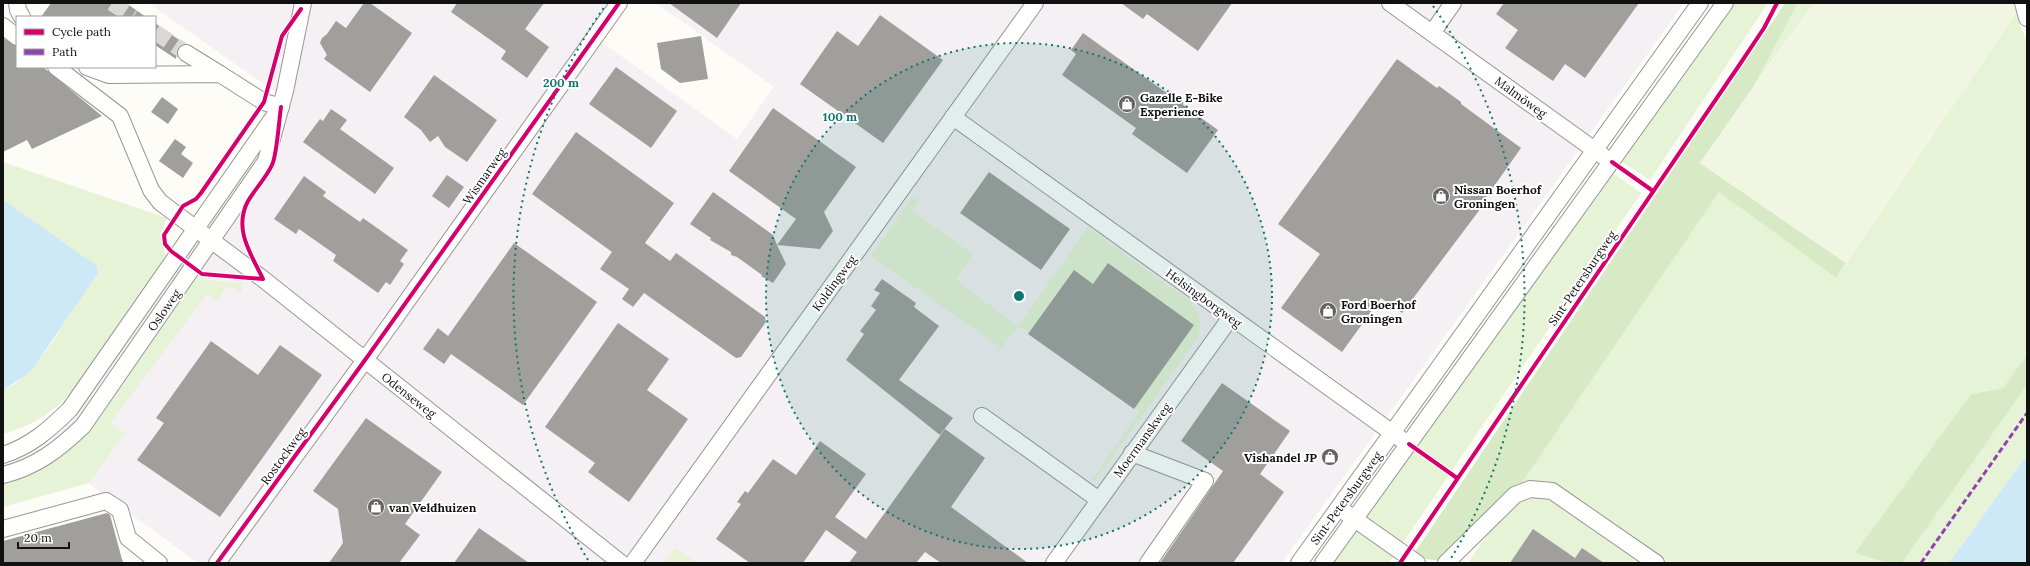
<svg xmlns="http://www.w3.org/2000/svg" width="2030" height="566" viewBox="0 0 2030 566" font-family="Lora,serif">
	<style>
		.industrial { fill: #f5f0f3 }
		.green { fill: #e7f3d7 }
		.forest { fill: #d8eac5 }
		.pitch { fill: #f0f6e1 }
		.water { fill: #cde8f7 }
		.building { fill: #a19f9c }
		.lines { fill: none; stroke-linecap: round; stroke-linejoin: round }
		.minor-tunnel { stroke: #dad9d4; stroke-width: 16; stroke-dasharray: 16 8; stroke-linecap: butt }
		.minor-casing { stroke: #979795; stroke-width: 18 }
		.minor { stroke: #fffffe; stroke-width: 16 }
		.quiet { stroke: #8e44ad; stroke-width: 3; stroke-dasharray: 6 3; stroke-linecap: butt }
		.cycleway-casing { stroke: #fff; stroke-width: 6 }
		.cycleway { stroke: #d6006c; stroke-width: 4 }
		.ring { fill: none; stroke: #0f766e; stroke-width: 2; stroke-dasharray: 2 4 }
		.labels { text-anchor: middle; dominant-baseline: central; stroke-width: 4; stroke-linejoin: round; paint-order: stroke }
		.poi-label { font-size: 12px; font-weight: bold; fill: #111; stroke: #fff; text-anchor: start }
		.street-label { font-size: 12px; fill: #111; stroke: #fff }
		.centre { fill: #0f766e; stroke: #fff; stroke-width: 2 }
		.ring-label { font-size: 12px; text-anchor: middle; font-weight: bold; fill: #0f766e; stroke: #fff; stroke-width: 4; stroke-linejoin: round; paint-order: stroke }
	</style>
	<rect width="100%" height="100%" fill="#fdfcf7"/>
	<path class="industrial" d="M148,3H621L596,38L737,139L774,87L656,3H1684L1282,563H198L73,472L50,432L204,230L278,94Z"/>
	<g class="green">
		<path d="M1732,3H1768L1650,180L1619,160Z"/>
		<path d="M1798,3H1814L1754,86Z"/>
		<path d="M2016,13L2027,43V355L2003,388L1971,394L1855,553L1887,563H1468L1719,192L1836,278Z"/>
		<path d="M3,162L167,218L160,235L166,256L80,382C57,410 37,424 3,434V390C32,379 54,339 70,314L17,211L3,200Z"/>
		<path d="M1611,172L1641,193L1389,563H1330Z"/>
		<path d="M914,195L920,199L912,211L973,254L956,280L1018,326L1088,227L1191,302C1201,315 1203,323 1197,339L1096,480L1091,481L1139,412L1019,326L1001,348L871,256Z"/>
		<path d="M196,276L213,281L242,283L243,286L241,293L228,285L217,301L207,294L110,423L125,433L89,483L3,507V482L42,465Z"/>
		<path d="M2027,385V455L1949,563H1902Z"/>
		<path d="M675,548L694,560L695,563H664Z"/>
	</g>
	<g class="forest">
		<path d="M1785,3H1798L1754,86L1700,163L1846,263L1836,278L1719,192L1522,483L1507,491L1441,561L1425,559L1415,552Z"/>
		<path d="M2027,355V385L1902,563H1887L1855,553L1971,394L2003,388Z"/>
	</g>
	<path class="pitch" d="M1814,3H2013L2016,13L1846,263L1700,163Z"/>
	<g class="water">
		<path d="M3,200L97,266L98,273L34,367L26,375L3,390Z"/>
		<path d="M2027,455V563H1949Z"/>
	</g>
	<g class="building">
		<path d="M51,3H126L146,17H41Z"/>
		<path d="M364,3H370L412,33L370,92L324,59L327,55L320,43L322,38L327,34L336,21L346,28Z"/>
		<path d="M457,3H544L525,29L549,47L527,78L501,59L506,51L451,12Z"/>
		<path d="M669,3H741L717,38Z"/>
		<path d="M1121,3H1232L1198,51L1147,14L1143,19Z"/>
		<path d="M1504,3H1639L1585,78L1565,64L1553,81L1505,48L1518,30L1496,14Z"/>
		<path d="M880,15L943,60L883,143L800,84L837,31L858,46Z"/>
		<path d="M155,23L185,44L178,48L176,59L155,45Z"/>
		<path d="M1083,33L1218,130L1187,173L1132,134L1136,128L1062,75L1076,54L1071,50Z"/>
		<path d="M701,36L708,79L680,83L661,69L657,43Z"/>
		<path d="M3,38L17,46V67H43L102,116L32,149L27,140L3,152Z"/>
		<path d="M1397,59L1437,88L1439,86L1461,102V104L1521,148L1485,199L1487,200L1402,313L1381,298L1342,352L1281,308L1320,254L1278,224Z"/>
		<path d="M616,67L677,111L651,148L589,104Z"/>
		<path d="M434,75L497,120L467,162L445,147L438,136L430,142L421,130L404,117Z"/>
		<path d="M162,97L178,109L168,124L151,112Z"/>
		<path d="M773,108L856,167L824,212L833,231L820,249L777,245L786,264L773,283L761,276L762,275L737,257L731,255V252L710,240L711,238L690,224L713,192L773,235L777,245L796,219L729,171Z"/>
		<path d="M331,109L347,120L340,129L394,168L375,194L303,142L320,119L323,121Z"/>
		<path d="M576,132L674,203L645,243L670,261L676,253L765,317L766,322L741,357L736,358L644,293L633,307L622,299L629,289L600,269L612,252L532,194Z"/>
		<path d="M175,139L186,147L181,154L193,163L183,178L159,161Z"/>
		<path d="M989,172L1070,229L1041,270L960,213Z"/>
		<path d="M447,175L464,187L449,208L432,196Z"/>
		<path d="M304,176L326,192L323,196L360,222L363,218L408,250L400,261L404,264L390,285L386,282L378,293L333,261L336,255L299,229L296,234L274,219Z"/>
		<path d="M514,243L597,302L523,405L451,354L444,364L423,349L438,328L448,336Z"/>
		<path d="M1108,263L1194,325L1134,409L1028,334L1074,270L1093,284Z"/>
		<path d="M882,279L916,303L914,307L939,326L899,380L953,418L940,435L846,360L864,334L860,331L876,310L871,306L880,293L874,290Z"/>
		<path d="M618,323L669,359L647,390L688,419L629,502L588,472L595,463L545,427Z"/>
		<path d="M211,341L258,375L280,345L322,375L220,517L137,460L164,423L156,418Z"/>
		<path d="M1222,383L1290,431L1260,474L1284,492L1233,563H1160L1223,471L1181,441Z"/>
		<path d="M366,418L442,472L405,524L420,535L399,563H329L343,543L338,509L313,491Z"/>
		<path d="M945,429L985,458L951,507L1028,563H941L925,552L916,563H849L857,552L826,530L803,563H750L716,539L741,504L737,502L745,491L748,493L773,459L796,475L820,441L866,474L835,517L866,539Z"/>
		<path d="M107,513L110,515L123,563H3V541Z"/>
		<path d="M479,528L505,546L529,563H454Z"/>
		<path d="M1533,529L1575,558L1582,548L1604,563H1510Z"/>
	</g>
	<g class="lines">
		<g class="minor-tunnel">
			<path d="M112,3L133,17"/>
			<path d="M155,32L186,53"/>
		</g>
		<g class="minor-casing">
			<g id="minor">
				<path d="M17,3L18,10L22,17"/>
				<path d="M1390,3L1603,156"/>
				<path d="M2023,3L2027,18"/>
				<path d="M3,26L17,37"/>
				<path d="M1432,33L1453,3"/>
				<path d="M186,53L220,74"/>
				<path d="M56,67L120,116L151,190L160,202L263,279L621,563"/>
				<path d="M87,67L109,75L220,74L264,102L281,107"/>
				<path d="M953,117L1401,439"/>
				<path d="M982,416L1099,500"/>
				<path d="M1132,453L1205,481L1148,563"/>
				<path d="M3,455C31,446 50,429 70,409L275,115"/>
				<path d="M3,475C36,467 59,449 83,426L266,161L285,91L303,3"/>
				<path d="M1346,513L1417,563"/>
				<path d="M3,529L106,501L120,510L128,538L159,563"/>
				<path d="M217,563L365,360L619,3"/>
				<path d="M633,563L1035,3"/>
				<path d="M1054,563L1231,317"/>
				<path d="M1299,563L1700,3"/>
				<path d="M1323,563L1725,3"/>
				<path d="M1446,563L1515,495L1530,489L1552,491L1656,563"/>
			</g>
		</g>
		<use href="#minor" class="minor"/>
		<path class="quiet" d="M1921,563L2027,413"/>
		<g class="cycleway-casing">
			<g id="cycleway">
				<path d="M281,107C279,120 277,155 272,165C266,178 255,189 248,201C233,229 251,254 263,279L202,274L171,251L165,244L164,235L183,206L196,199L201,193L264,102L282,36L301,9"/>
				<path d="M1612,162L1653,191"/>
				<path d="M1409,444L1457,478"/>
				<path d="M217,563L365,360L619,3"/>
				<path d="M1400,563L1740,64L1764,28L1777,3"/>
			</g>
		</g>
		<use href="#cycleway" class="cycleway"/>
	</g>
	<circle cx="1019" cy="296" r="253" fill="#0f766e" fill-opacity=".12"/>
	<g class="ring">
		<circle cx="1019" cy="296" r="253"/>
		<path d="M588 560A505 505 0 0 1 605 6M1433 6A505 505 0 0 1 1450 560"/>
	</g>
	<defs>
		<g id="shop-disc" transform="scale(0.9)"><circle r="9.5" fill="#646362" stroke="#fff"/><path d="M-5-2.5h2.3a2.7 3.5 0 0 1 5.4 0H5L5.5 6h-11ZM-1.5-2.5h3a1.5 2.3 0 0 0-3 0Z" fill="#fff"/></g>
	</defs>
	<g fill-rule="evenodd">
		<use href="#shop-disc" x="1127" y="104"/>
		<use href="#shop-disc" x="1441" y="196"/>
		<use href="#shop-disc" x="1328" y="311"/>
		<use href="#shop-disc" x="1330" y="457"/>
		<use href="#shop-disc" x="376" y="507"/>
	</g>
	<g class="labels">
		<g class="poi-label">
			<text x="1140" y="97">Gazelle E-Bike<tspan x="1140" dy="14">Experience</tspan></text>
			<text x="1454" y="189">Nissan Boerhof<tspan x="1454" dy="14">Groningen</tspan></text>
			<text x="1341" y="304">Ford Boerhof<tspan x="1341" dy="14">Groningen</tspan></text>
			<text x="1317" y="457" text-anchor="end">Vishandel JP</text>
			<text x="389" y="507">van Veldhuizen</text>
		</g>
		<g class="street-label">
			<text transform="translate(1521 97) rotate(36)">Malmöweg</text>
			<text transform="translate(484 176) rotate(-55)">Wismarweg</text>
			<text transform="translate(1582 278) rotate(-56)">Sint-Petersburgweg</text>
			<text transform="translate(834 283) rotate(-54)">Koldingweg</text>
			<text transform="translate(1204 298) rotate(36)">Helsingborgweg</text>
			<text transform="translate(164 310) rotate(-55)">Osloweg</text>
			<text transform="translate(409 395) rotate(38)">Odenseweg</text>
			<text transform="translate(1142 440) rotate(-54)">Moermanskweg</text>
			<text transform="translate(283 456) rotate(-54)">Rostockweg</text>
			<text transform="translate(1346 498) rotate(-54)">Sint-Petersburgweg</text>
		</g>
	</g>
	<circle cx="1019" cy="296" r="6" class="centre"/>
	<g class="ring-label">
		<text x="561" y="87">200 m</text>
		<text x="840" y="121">100 m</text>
	</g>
	<rect width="2030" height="566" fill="none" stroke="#111111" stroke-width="8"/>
	<rect x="16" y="16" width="140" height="52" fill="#ffffff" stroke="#a0a0a0"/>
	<rect x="24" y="29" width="20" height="6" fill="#d6006c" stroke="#a0a0a0"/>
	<text x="52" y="36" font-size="12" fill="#111111">Cycle path</text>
	<rect x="24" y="49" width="20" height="6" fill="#8e44ad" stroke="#a0a0a0"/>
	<text x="52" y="56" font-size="12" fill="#111111">Path</text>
	<path d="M18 542v6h51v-6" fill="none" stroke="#111111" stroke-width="2"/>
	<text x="24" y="542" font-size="12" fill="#111111" stroke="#ffffff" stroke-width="3" paint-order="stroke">20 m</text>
</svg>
